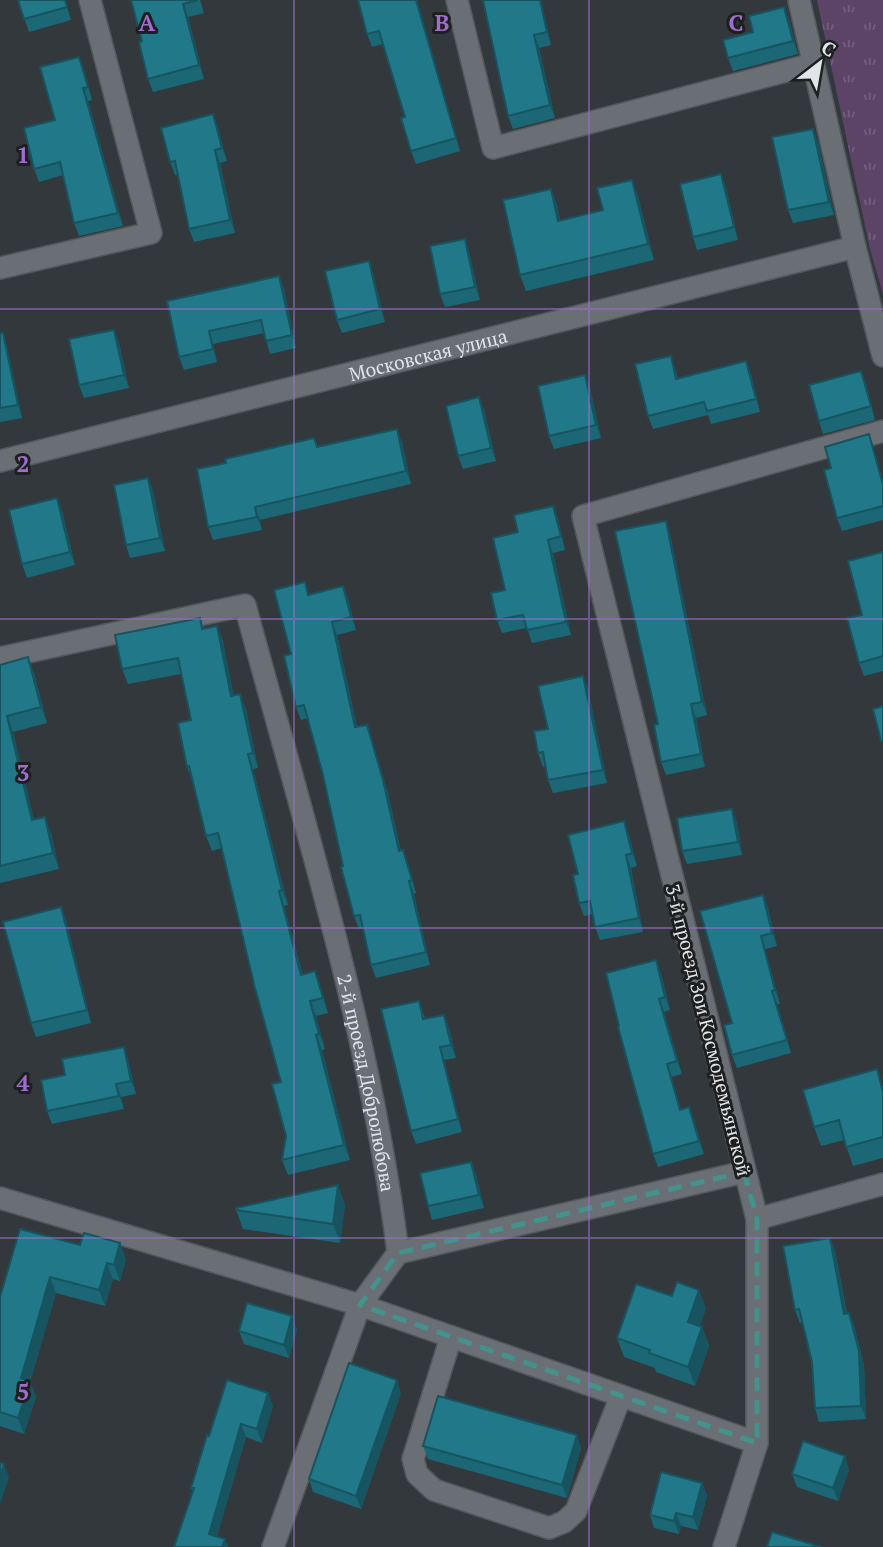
<svg xmlns="http://www.w3.org/2000/svg" width="883" height="1547" viewBox="0 0 883 1547" font-family="'PT Serif',serif">
	<style>
		.park { fill: url(#park-tufts) }
		.lines { fill: none; stroke-linecap: round; stroke-linejoin: round }
		.minor-casing { stroke: #53565b; stroke-width: 24 }
		.minor { stroke: #696f74; stroke-width: 21 }
		.wall { fill: #1c6775 }
		.shaded-wall { fill: #17545f }
		.building { fill: #217888; stroke: #17545f; stroke-width: 2 }
		.marked { fill: none; stroke: #44928c; stroke-width: 5; stroke-dasharray: 14 9; stroke-linejoin: round }
		.grid { fill: none; stroke: #9f6dcd; stroke-width: 2; stroke-opacity: 0.55 }
		.labels { text-anchor: middle; dominant-baseline: central; stroke-width: 6; stroke-linejoin: round; paint-order: stroke }
		.street-label { font-size: 19px; fill: #e2e5e8; stroke: #1d1f21 }
		.grid-label { font-size: 23px; text-anchor: middle; font-weight: bold; fill: #9f6dcd; stroke: #1d1f21; stroke-width: 6; stroke-linejoin: round; paint-order: stroke }
	</style>
	<defs>
		<pattern id="park-tufts" width="24" height="20" patternUnits="userSpaceOnUse" patternTransform="scale(1.75)"><rect width="24" height="20" fill="#5c4467"/><path d="M3 7l-1-3M5 7V3M7 7l1-3M15 17l-1-3M17 17v-4M19 17l1-3" fill="none" stroke="#735f7d"/></pattern>
	</defs>
	<rect width="100%" height="100%" fill="#33383d"/>
	<path class="park" d="M817,0H883V294L870,249Z"/>
	<g class="lines">
		<g class="minor-casing">
			<g id="minor">
				<path d="M457,0L493,148L813,64"/>
				<path d="M799,0L855,247L883,356"/>
				<path d="M0,268L151,233L90,0"/>
				<path id="s1" d="M0,461L855,247"/>
				<path id="s2" d="M0,658L245,605C302,817 371,1035 398,1253L360,1305L273,1547"/>
				<path d="M0,1198L360,1305L757,1443"/>
				<path d="M757,1219L883,1184"/>
				<path d="M398,1253L744,1172"/>
				<path d="M451,1337L413,1459L417,1474L434,1490L549,1528L564,1522L576,1511L621,1396"/>
				<path d="M724,1547L757,1443V1219L583,516L883,431"/>
			</g>
		</g>
		<use href="#minor" class="minor"/>
	</g>
	<g class="wall">
		<path d="M18,0H65L71,20L29,32Z"/>
		<path d="M131,0H200L204,13L188,17L204,79L153,92L148,79L142,41Z"/>
		<path d="M417,0L460,151L416,164L411,151L405,117L383,44L372,47L367,34Z"/>
		<path d="M483,0H541L551,45L539,48L555,118L513,129L508,116Z"/>
		<path d="M789,20L798,54L733,71L728,58L753,32Z"/>
		<path d="M84,70L92,100L88,101L123,226L79,236L74,223L63,175L39,182L34,169Z"/>
		<path d="M213,114L227,161L220,163L235,233L194,242L189,229L177,175H175L170,162Z"/>
		<path d="M818,142L834,215L793,223L788,210Z"/>
		<path d="M726,188L738,240L697,250L693,237Z"/>
		<path d="M638,196L654,260L526,291L520,275L557,205L560,220L603,210Z"/>
		<path d="M465,239L469,252L480,300L445,307L440,294Z"/>
		<path d="M373,274L385,322L342,333L337,320Z"/>
		<path d="M279,276L284,289L296,348L270,354L264,333L213,344L217,362L184,370L179,357L167,301Z"/>
		<path d="M114,330L119,343L129,388L84,398L79,385Z"/>
		<path d="M0,333L7,346L22,418L0,422Z"/>
		<path d="M671,356L678,379L746,361L751,374L760,412L711,424L708,415L653,429L648,416Z"/>
		<path d="M585,375L590,388L601,438L554,449L549,436Z"/>
		<path d="M866,384L875,420L823,434L819,421Z"/>
		<path d="M484,410L496,461L463,469L458,456Z"/>
		<path d="M869,434L883,481V520L842,531L837,518L831,468Z"/>
		<path d="M402,442L411,484L260,520L262,530L213,540L208,527L318,447Z"/>
		<path d="M148,478L153,491L165,551L130,558L126,545Z"/>
		<path d="M553,506L558,519L565,550L553,553L571,635L532,643L527,628L502,633L497,620L505,590L518,532Z"/>
		<path d="M62,511L75,565L27,578L22,564Z"/>
		<path d="M670,534L707,715L696,718L705,767L666,775L661,762L658,724Z"/>
		<path d="M883,552V671L864,676L859,663L862,615Z"/>
		<path d="M310,595L348,599L356,630L337,635L357,727L367,725L371,738L388,793L401,851L408,863L416,893L414,894L430,965L376,978L371,965L363,928L359,929L354,916L323,775L308,718L301,720L296,707L291,654Z"/>
		<path d="M200,618L204,628L217,626L223,641L233,695L246,709L258,768L253,769L288,905L284,906L303,975L315,971L328,1013L316,1016L325,1049L322,1050L350,1160L288,1175L282,1160L286,1136L281,1082L222,848L212,851L206,836L193,782L187,767L191,720L181,674L128,684L122,669Z"/>
		<path d="M0,665L34,673L47,723L13,732L34,820L51,833L59,869L0,883Z"/>
		<path d="M583,676L588,689L607,783L553,793L548,780L546,766L543,767L538,753Z"/>
		<path d="M737,822L742,855L687,864L682,851Z"/>
		<path d="M629,835L637,866L631,868L643,932L600,940L595,927L592,914L584,916L579,903L578,874Z"/>
		<path d="M763,895L768,908L777,946L765,949L780,1004H777L791,1053L737,1068L732,1055V1023Z"/>
		<path d="M61,907L66,920L91,1023L36,1037L31,1023Z"/>
		<path d="M661,973L670,1010L664,1012L682,1074L671,1077L681,1110L694,1120L704,1154L658,1167L653,1154L619,1026Z"/>
		<path d="M419,1001L425,1019L444,1015L449,1028L456,1058L444,1060L462,1132L416,1144L411,1131Z"/>
		<path d="M124,1047L128,1060L136,1094L121,1097L124,1109L52,1124L47,1111L65,1075Z"/>
		<path d="M883,1086V1158L853,1166L844,1140L821,1146L814,1127Z"/>
		<path d="M471,1162L476,1175L484,1208L432,1220L428,1206Z"/>
		<path d="M345,1204L340,1243L243,1229L236,1210Z"/>
		<path d="M20,1229L126,1259L120,1281L113,1279L105,1306L56,1293L30,1382L36,1397L24,1434L0,1426V1297Z"/>
		<path d="M830,1238L835,1251L847,1313H849L854,1326L864,1365L866,1419L819,1422L815,1408L812,1362L803,1322L800,1323L795,1310Z"/>
		<path d="M706,1308L700,1326L702,1327L709,1346L695,1386L656,1372L655,1368L624,1357L617,1338Z"/>
		<path d="M297,1329L289,1358L244,1344L239,1331Z"/>
		<path d="M401,1393L361,1509L313,1492L309,1479Z"/>
		<path d="M273,1406L262,1443L246,1437L217,1536L225,1539L228,1547H174L193,1492L191,1488L209,1436Z"/>
		<path d="M423,1446L581,1448L567,1498L428,1459Z"/>
		<path d="M849,1469L838,1501L797,1487L792,1474Z"/>
		<path d="M702,1483L707,1496L698,1530L681,1526L679,1534L654,1528L650,1515Z"/>
	</g>
	<g class="shaded-wall">
		<path d="M416,0H417L460,151L456,138Z"/>
		<path d="M540,0H541L551,45L547,32Z"/>
		<path d="M183,4L188,17L204,79L199,65Z"/>
		<path d="M784,7L789,20L798,54L793,41Z"/>
		<path d="M534,35L539,48L555,118L550,105Z"/>
		<path d="M79,57L84,70L92,100L88,87Z"/>
		<path d="M83,88L88,101L123,226L118,213Z"/>
		<path d="M213,114L218,127L227,161L222,148Z"/>
		<path d="M813,129L818,142L834,215L829,202Z"/>
		<path d="M215,150L220,163L235,233L230,220Z"/>
		<path d="M721,174L726,188L738,240L734,227Z"/>
		<path d="M632,180L638,196L654,260L648,244Z"/>
		<path d="M551,189L557,205L564,237L558,221Z"/>
		<path d="M465,239L469,252L480,300L475,287Z"/>
		<path d="M369,261L373,274L385,322L380,309Z"/>
		<path d="M279,276L284,289L296,348L292,335Z"/>
		<path d="M114,330L119,343L129,388L124,375Z"/>
		<path d="M209,331L213,344L217,362L213,349Z"/>
		<path d="M3,333L7,346L22,418L18,405Z"/>
		<path d="M746,361L751,374L760,412L756,399Z"/>
		<path d="M861,371L866,384L875,420Z"/>
		<path d="M585,375L590,388L601,438L596,425Z"/>
		<path d="M479,397L484,410L496,461L491,448Z"/>
		<path d="M397,429L402,442L411,484L406,471Z"/>
		<path d="M869,434L883,481V485Z"/>
		<path d="M148,478L153,491L165,551L160,538Z"/>
		<path d="M57,498L62,511L75,565L70,552Z"/>
		<path d="M553,506L558,519L565,550L561,536Z"/>
		<path d="M255,507L260,520L262,530L257,517Z"/>
		<path d="M666,521L670,534L707,715L702,702Z"/>
		<path d="M548,540L553,553L571,635L566,622Z"/>
		<path d="M343,586L348,599L356,630L351,617Z"/>
		<path d="M332,622L337,635L360,741L355,727Z"/>
		<path d="M217,626L223,641L237,711L231,696Z"/>
		<path d="M28,657L34,673L47,723L41,707Z"/>
		<path d="M583,676L588,689L607,783L603,770Z"/>
		<path d="M240,694L246,709L258,768L253,753Z"/>
		<path d="M691,704L696,718L705,767L701,754Z"/>
		<path d="M7,716L13,732L38,836L32,820Z"/>
		<path d="M367,725L388,793L404,864L399,851Z"/>
		<path d="M248,754L253,769L288,905L282,890Z"/>
		<path d="M732,809L737,822L742,855L738,842Z"/>
		<path d="M45,817L51,833L59,869L53,853Z"/>
		<path d="M624,821L629,835L637,866L632,853Z"/>
		<path d="M403,850L408,863L416,893L412,880Z"/>
		<path d="M626,855L631,868L643,932L639,918Z"/>
		<path d="M409,881L414,894L430,965L426,952Z"/>
		<path d="M279,891L284,906L307,990L301,975Z"/>
		<path d="M763,895L768,908L777,946L772,933Z"/>
		<path d="M61,907L66,920L91,1023L87,1010Z"/>
		<path d="M761,936L765,949L780,1004L775,990Z"/>
		<path d="M656,960L661,973L670,1010L665,997Z"/>
		<path d="M315,971L321,986L328,1013L323,998Z"/>
		<path d="M772,991L777,1004L791,1053L787,1040Z"/>
		<path d="M659,999L664,1012L682,1074L677,1061Z"/>
		<path d="M310,1001L316,1016L325,1049L319,1034Z"/>
		<path d="M444,1015L449,1028L456,1058L451,1045Z"/>
		<path d="M316,1035L322,1050L350,1160L344,1145Z"/>
		<path d="M124,1047L128,1060L136,1094L131,1081Z"/>
		<path d="M440,1047L444,1060L462,1132L458,1119Z"/>
		<path d="M116,1084L121,1097L124,1109L119,1096Z"/>
		<path d="M689,1107L694,1120L704,1154L699,1141Z"/>
		<path d="M471,1162L476,1175L484,1208L479,1195Z"/>
		<path d="M338,1185L345,1204L340,1243L333,1224Z"/>
		<path d="M830,1238L835,1251L849,1327L844,1314Z"/>
		<path d="M120,1243L126,1259L120,1281L114,1265Z"/>
		<path d="M107,1263L113,1279L105,1306L99,1290Z"/>
		<path d="M50,1277L56,1293L30,1382L36,1397L24,1434L18,1418L21,1378Z"/>
		<path d="M699,1290L706,1308L695,1341L688,1322Z"/>
		<path d="M849,1313L854,1326L864,1365L866,1419L861,1406Z"/>
		<path d="M292,1316L297,1329L289,1358L284,1345Z"/>
		<path d="M702,1327L709,1346L695,1386L688,1367Z"/>
		<path d="M397,1380L401,1393L361,1509L356,1496Z"/>
		<path d="M268,1393L273,1406L262,1443L257,1429Z"/>
		<path d="M241,1424L246,1437L214,1547L209,1534Z"/>
		<path d="M577,1435L581,1448L567,1498L562,1485Z"/>
		<path d="M845,1456L849,1469L838,1501L833,1488Z"/>
		<path d="M4,1464L9,1477L0,1505V1477Z"/>
		<path d="M702,1483L707,1496L698,1530L693,1517Z"/>
		<path d="M676,1513L681,1526L679,1534L674,1521Z"/>
		<path d="M225,1539L228,1547H222Z"/>
	</g>
	<g class="building">
		<path d="M18,0H65L67,7L24,19Z"/>
		<path d="M131,0H198L183,4L199,65L148,79L139,42L142,41Z"/>
		<path d="M358,0H416L456,138L411,151L401,118L405,117L379,31L367,34Z"/>
		<path d="M483,0H540L547,32L534,35L550,105L508,116Z"/>
		<path d="M784,7L793,41L728,58L723,40L753,32L749,16Z"/>
		<path d="M79,57L88,87L83,88L118,213L74,223L60,162L34,169L24,128L55,120L40,67Z"/>
		<path d="M213,114L222,148L215,150L230,220L189,229L175,161L170,162L161,128Z"/>
		<path d="M813,129L829,202L788,210L772,137Z"/>
		<path d="M721,174L734,227L693,237L680,184Z"/>
		<path d="M632,180L648,244L520,275L503,200L551,189L558,221L603,210L597,188Z"/>
		<path d="M465,239L475,287L440,294L430,246Z"/>
		<path d="M369,261L380,309L337,320L325,271Z"/>
		<path d="M279,276L292,335L266,341L261,320L209,331L213,349L179,357L167,301Z"/>
		<path d="M114,330L124,375L79,385L69,339Z"/>
		<path d="M0,333H3L18,405L0,408Z"/>
		<path d="M671,356L676,379L746,361L756,399L707,411L704,402L648,416L635,364Z"/>
		<path d="M861,371L871,406L819,421L809,385Z"/>
		<path d="M585,375L596,425L549,436L538,386Z"/>
		<path d="M479,397L491,448L458,456L446,406Z"/>
		<path d="M397,429L406,471L255,507L257,517L208,527L197,469L226,463L225,459L314,438L317,447Z"/>
		<path d="M869,434L883,485V506L837,518L824,470L831,468L825,447Z"/>
		<path d="M148,478L160,538L126,545L114,485Z"/>
		<path d="M57,498L70,552L22,564L9,510Z"/>
		<path d="M553,506L561,536L548,540L566,622L527,630L523,615L497,620L491,593L505,590L493,538L518,532L514,515Z"/>
		<path d="M666,521L702,702L691,704L701,754L661,762L654,725L658,724L615,531Z"/>
		<path d="M883,552V656L859,663L847,618L862,615L848,561Z"/>
		<path d="M305,582L308,595L343,586L351,617L332,622L355,727L367,725L383,780L399,851L403,850L412,880L409,881L426,952L371,965L360,915L354,916L341,867L343,866L323,775L304,705L296,707L284,656L291,654L274,590Z"/>
		<path d="M200,618L202,629L217,626L231,696L240,694L253,753L248,754L282,890L279,891L301,975L315,971L323,998L310,1001L319,1034L316,1035L344,1145L282,1160L286,1136L272,1084L281,1082L255,988L218,833L206,836L189,766L187,767L178,723L191,720L178,658L122,669L115,635Z"/>
		<path d="M28,657L41,707L7,716L32,820L45,817L53,853L0,866V665Z"/>
		<path d="M583,676L603,770L548,780L543,752L538,753L534,731L548,729L538,686Z"/>
		<path d="M883,706V740L881,741L873,709Z"/>
		<path d="M732,809L738,842L682,851L677,818Z"/>
		<path d="M624,821L632,853L626,855L639,918L595,927L590,901L579,903L573,875L578,874L568,835Z"/>
		<path d="M763,895L772,933L761,936L775,990L772,991L787,1040L732,1055L724,1025L732,1023L700,911Z"/>
		<path d="M61,907L87,1010L31,1023L3,922Z"/>
		<path d="M656,960L665,997L659,999L677,1061L667,1064L680,1110L689,1107L699,1141L653,1154L618,1027L619,1026L606,973Z"/>
		<path d="M419,1001L423,1019L444,1015L451,1045L440,1047L458,1119L411,1131L381,1009Z"/>
		<path d="M124,1047L131,1081L116,1084L119,1096L47,1111L41,1080L65,1075L62,1059Z"/>
		<path d="M877,1069L883,1092V1137L846,1147L839,1120L814,1127L803,1090Z"/>
		<path d="M471,1162L479,1195L428,1206L420,1173Z"/>
		<path d="M338,1185L333,1224L236,1210V1208Z"/>
		<path d="M20,1229L80,1245L84,1233L120,1243L114,1265L107,1263L99,1290L50,1277L21,1378L30,1381L18,1418L0,1412V1297Z"/>
		<path d="M830,1238L844,1314L849,1313L859,1351L861,1406L815,1408L812,1362L799,1309L795,1310L783,1246Z"/>
		<path d="M677,1282L699,1290L688,1322L702,1327L688,1367L649,1353L650,1350L617,1338L636,1284L672,1296Z"/>
		<path d="M247,1303L292,1316L284,1345L239,1331Z"/>
		<path d="M349,1363L397,1380L356,1496L309,1479Z"/>
		<path d="M227,1380L268,1393L257,1429L241,1424L209,1534L225,1539L222,1547H174L194,1488H191L207,1435L209,1436Z"/>
		<path d="M438,1396L577,1435L562,1485L423,1446Z"/>
		<path d="M803,1441L845,1456L833,1488L792,1474Z"/>
		<path d="M0,1463L4,1464L0,1477Z"/>
		<path d="M661,1472L702,1483L693,1517L676,1513L674,1521L650,1515Z"/>
		<path d="M772,1532L821,1547H767Z"/>
	</g>
	<path class="marked" d="M744,1172L757,1219V1443L360,1305L398,1253Z"/>
	<path class="grid" d="M294,0V1547M589,0V1547M0,309H883M0,619H883M0,928H883M0,1238H883"/>
	<g class="labels">
		<g class="street-label">
			<text stroke="none"><textPath href="#s1" startOffset="441">Московская улица</textPath></text>
			<text transform="translate(709 1030) rotate(76)">3-й проезд Зои Космодемьянской</text>
			<text stroke="none"><textPath href="#s2" startOffset="744">2-й проезд Добролюбова</textPath></text>
		</g>
	</g>
	<g class="grid-label">
		<text x="147" y="31">A</text>
		<text x="442" y="31">B</text>
		<text x="736" y="31">C</text>
		<text x="23" y="163">1</text>
		<text x="23" y="472">2</text>
		<text x="23" y="781">3</text>
		<text x="23" y="1091">4</text>
		<text x="23" y="1400">5</text>
	</g>
	<g transform="translate(820 63) rotate(31)" stroke="#1d1f21" stroke-width="5" paint-order="stroke">
	<path d="M0-5L12 26L0 18L-12 26Z" fill="#e2e5e8"/>
	<text y="-10" font-size="19" font-weight="bold" text-anchor="middle" fill="#e2e5e8">С</text>
	</g>
</svg>
